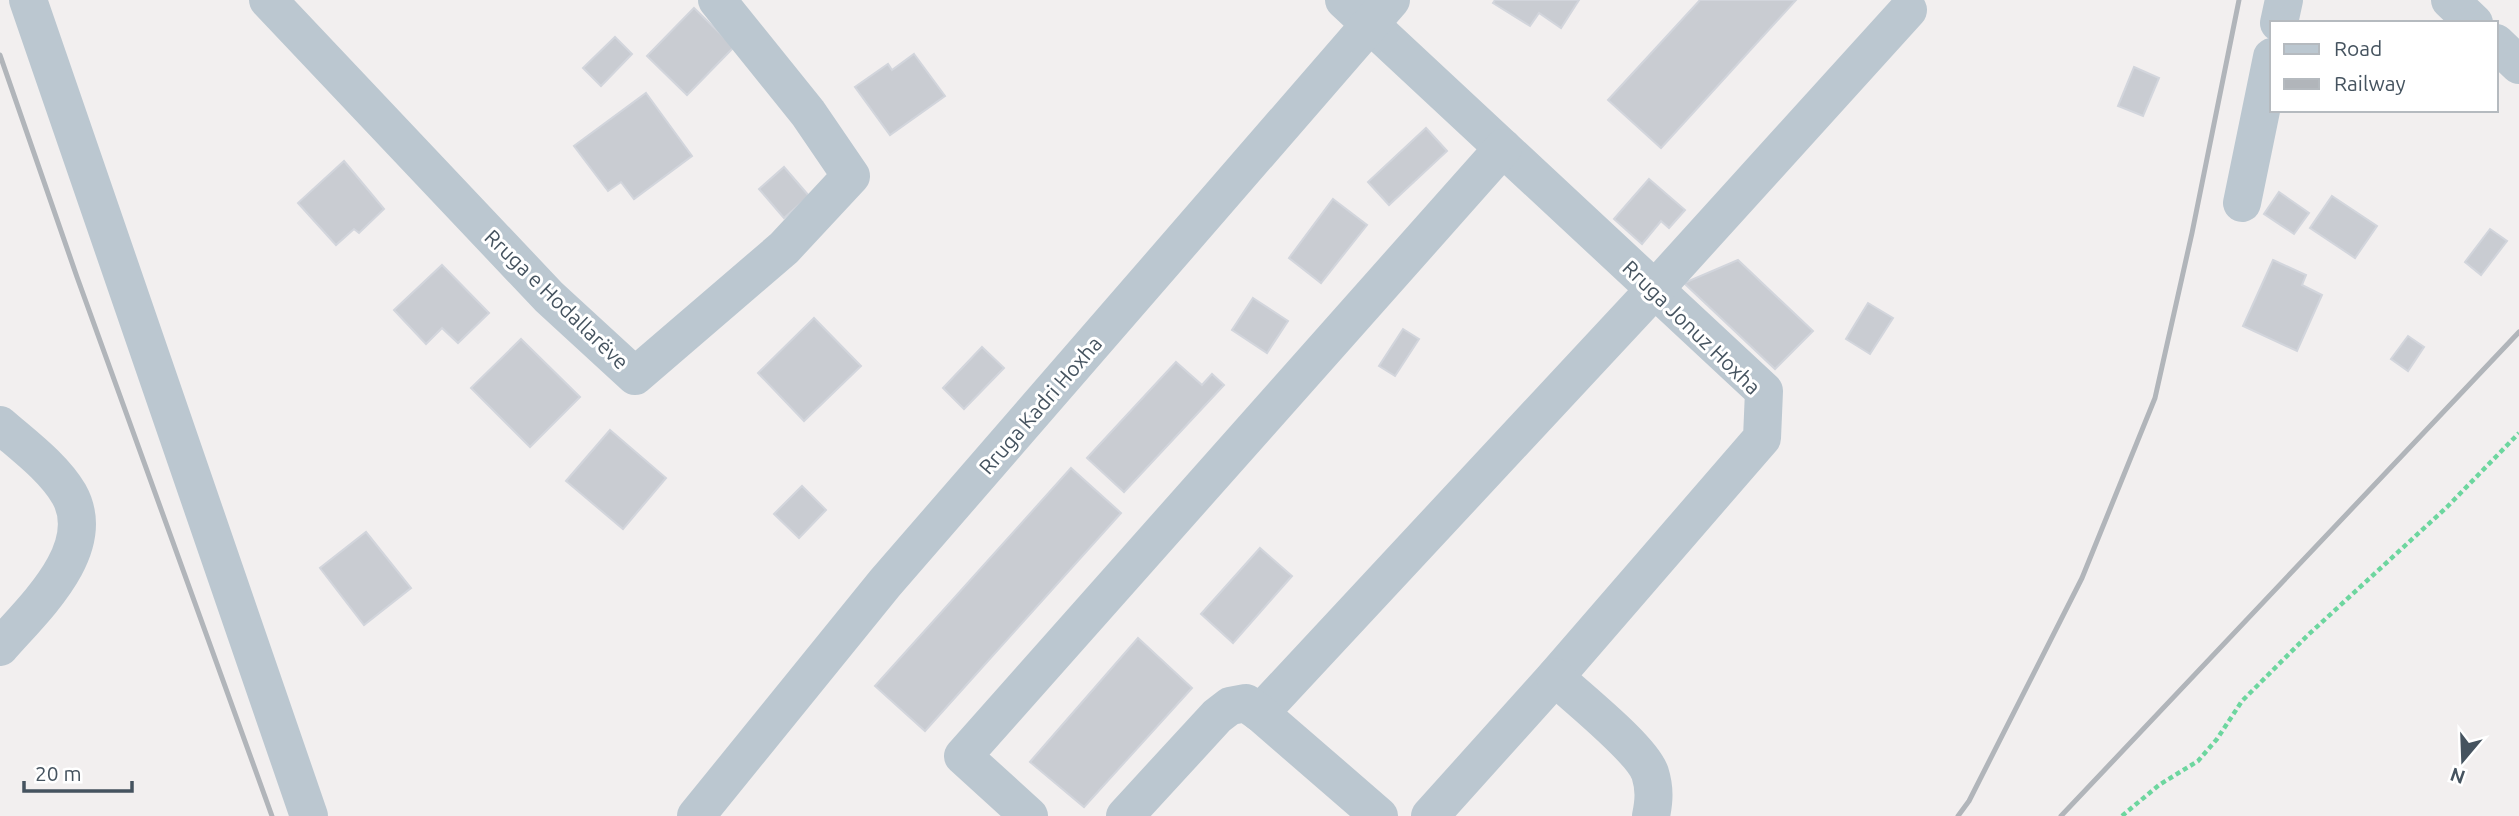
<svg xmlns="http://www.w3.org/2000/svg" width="2519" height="816" viewBox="0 0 2519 816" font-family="Ubuntu,sans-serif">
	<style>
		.building { fill: #c9ccd2; stroke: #d2d5dc; stroke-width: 2 }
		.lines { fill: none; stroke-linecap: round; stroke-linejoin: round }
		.path { stroke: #6dd69f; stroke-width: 4.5; stroke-dasharray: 5 3.5; stroke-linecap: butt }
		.minor { stroke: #bbc7d0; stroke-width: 38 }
		.rail { stroke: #b1b5ba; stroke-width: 5 }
		.labels { text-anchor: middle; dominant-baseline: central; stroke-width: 6; stroke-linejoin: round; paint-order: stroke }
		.street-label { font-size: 21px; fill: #45535f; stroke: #fff }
	</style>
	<rect width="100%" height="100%" fill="#f2efef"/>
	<g class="building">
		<path d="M1495,0H1579L1561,28L1539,13L1530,26L1493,3Z"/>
		<path d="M1700,0H1796L1661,148L1608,100Z"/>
		<path d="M694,8L734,47L687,95L647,56Z"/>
		<path d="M615,37L632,54L601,86L583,68Z"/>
		<path d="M914,54L945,96L890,135L855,87L888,64L892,70Z"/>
		<path d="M2134,67L2159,78L2143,116L2118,106Z"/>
		<path d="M646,93L692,156L634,199L621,182L608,191L574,146Z"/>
		<path d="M1426,128L1447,151L1389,205L1368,182Z"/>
		<path d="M344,161L384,209L359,233L354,229L336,245L298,203Z"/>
		<path d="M784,167L809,196L784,218L759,189Z"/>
		<path d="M1649,179L1685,210L1669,228L1661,221L1642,244L1614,219Z"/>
		<path d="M2279,192L2309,213L2294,234L2264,214Z"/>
		<path d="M2332,196L2377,226L2355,258L2310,228Z"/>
		<path d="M1333,199L1367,225L1321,283L1289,258Z"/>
		<path d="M2490,229L2507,241L2481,275L2465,262Z"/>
		<path d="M1738,260L1813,331L1775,369L1684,283Z"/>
		<path d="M2273,260L2306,275L2302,285L2322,295L2297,351L2243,326Z"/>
		<path d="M442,265L489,313L458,343L442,328L426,344L394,310Z"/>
		<path d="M1253,298L1288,321L1267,353L1232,330Z"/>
		<path d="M1868,303L1893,318L1870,354L1846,339Z"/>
		<path d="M814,318L861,366L804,421L758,373Z"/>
		<path d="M1403,329L1419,339L1395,376L1379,366Z"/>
		<path d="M2408,336L2424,347L2408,371L2391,359Z"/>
		<path d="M521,339L580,397L530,447L471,388Z"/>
		<path d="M982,347L1004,368L964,409L943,388Z"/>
		<path d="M1176,362L1202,385L1212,374L1224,385L1124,492L1087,458Z"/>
		<path d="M610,430L666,478L623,529L566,481Z"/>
		<path d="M1071,468L1121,513L925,731L875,686Z"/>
		<path d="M802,486L826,510L799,538L774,514Z"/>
		<path d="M366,532L411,588L364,625L320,568Z"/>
		<path d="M1260,548L1292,576L1233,643L1201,614Z"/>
		<path d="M1138,638L1192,688L1084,807L1030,762Z"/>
	</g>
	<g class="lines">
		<path class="path" d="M2122,816L2159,785L2198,761L2217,739L2242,701L2308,635L2447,507L2519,433"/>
		<g class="minor">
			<path d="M28,0L309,816"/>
			<path d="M268,0L549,297L635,376L784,248L851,176L808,113L717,0"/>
			<path d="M1344,0L1764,391L1762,438L1555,677L1430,816"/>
			<path d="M2450,0L2474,23"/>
			<path d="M2279,23L2284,0"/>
			<path d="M2496,43L2519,65"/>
			<path d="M2242,203L2272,57"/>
			<path d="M0,425C24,446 53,467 69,494C100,549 33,609 0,647"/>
			<path d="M1555,677C1577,698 1641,748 1650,773C1655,789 1654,801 1651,816"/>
			<path d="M1260,713L1655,289L1908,10"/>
			<path d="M696,816L885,583L1391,0"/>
			<path d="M1029,816L963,756L1503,148"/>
			<path d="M1125,816L1217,716L1230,706L1246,703L1260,713L1379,816"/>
		</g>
		<g class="rail">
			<path d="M0,55L77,277L272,816"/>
			<path d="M1958,816L1969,801L2082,578L2155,398L2192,233L2239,0"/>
			<path d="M2061,816L2519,332"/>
		</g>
	</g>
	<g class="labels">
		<g class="street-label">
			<text transform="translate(557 299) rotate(44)">Rruga e Hodallarëve</text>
			<text transform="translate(1692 327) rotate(44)">Rruga Jonuz Hoxha</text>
			<text transform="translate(1040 405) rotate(-49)">Rruga Kadri Hoxha</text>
		</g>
	</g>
	<rect x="2270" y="21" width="228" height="91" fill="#ffffff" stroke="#b5babf" stroke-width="2"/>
	<rect x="2284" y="44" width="35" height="10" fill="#bbc7d0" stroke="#b5babf" stroke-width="2"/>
	<text x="2334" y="56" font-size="21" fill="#45535f">Road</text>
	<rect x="2284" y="79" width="35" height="10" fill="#b1b5ba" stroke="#b5babf" stroke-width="2"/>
	<text x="2334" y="91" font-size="21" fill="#45535f">Railway</text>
	<g transform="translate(2463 760) rotate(199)" stroke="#ffffff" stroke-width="5" paint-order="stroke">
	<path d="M0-5L12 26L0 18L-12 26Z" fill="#45535f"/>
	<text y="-10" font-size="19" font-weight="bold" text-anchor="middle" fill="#45535f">N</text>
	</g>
	<path d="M24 781v10h108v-10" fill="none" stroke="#45535f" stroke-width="3.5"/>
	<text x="35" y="781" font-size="21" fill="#45535f" stroke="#ffffff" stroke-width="5" paint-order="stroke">20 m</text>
</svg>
